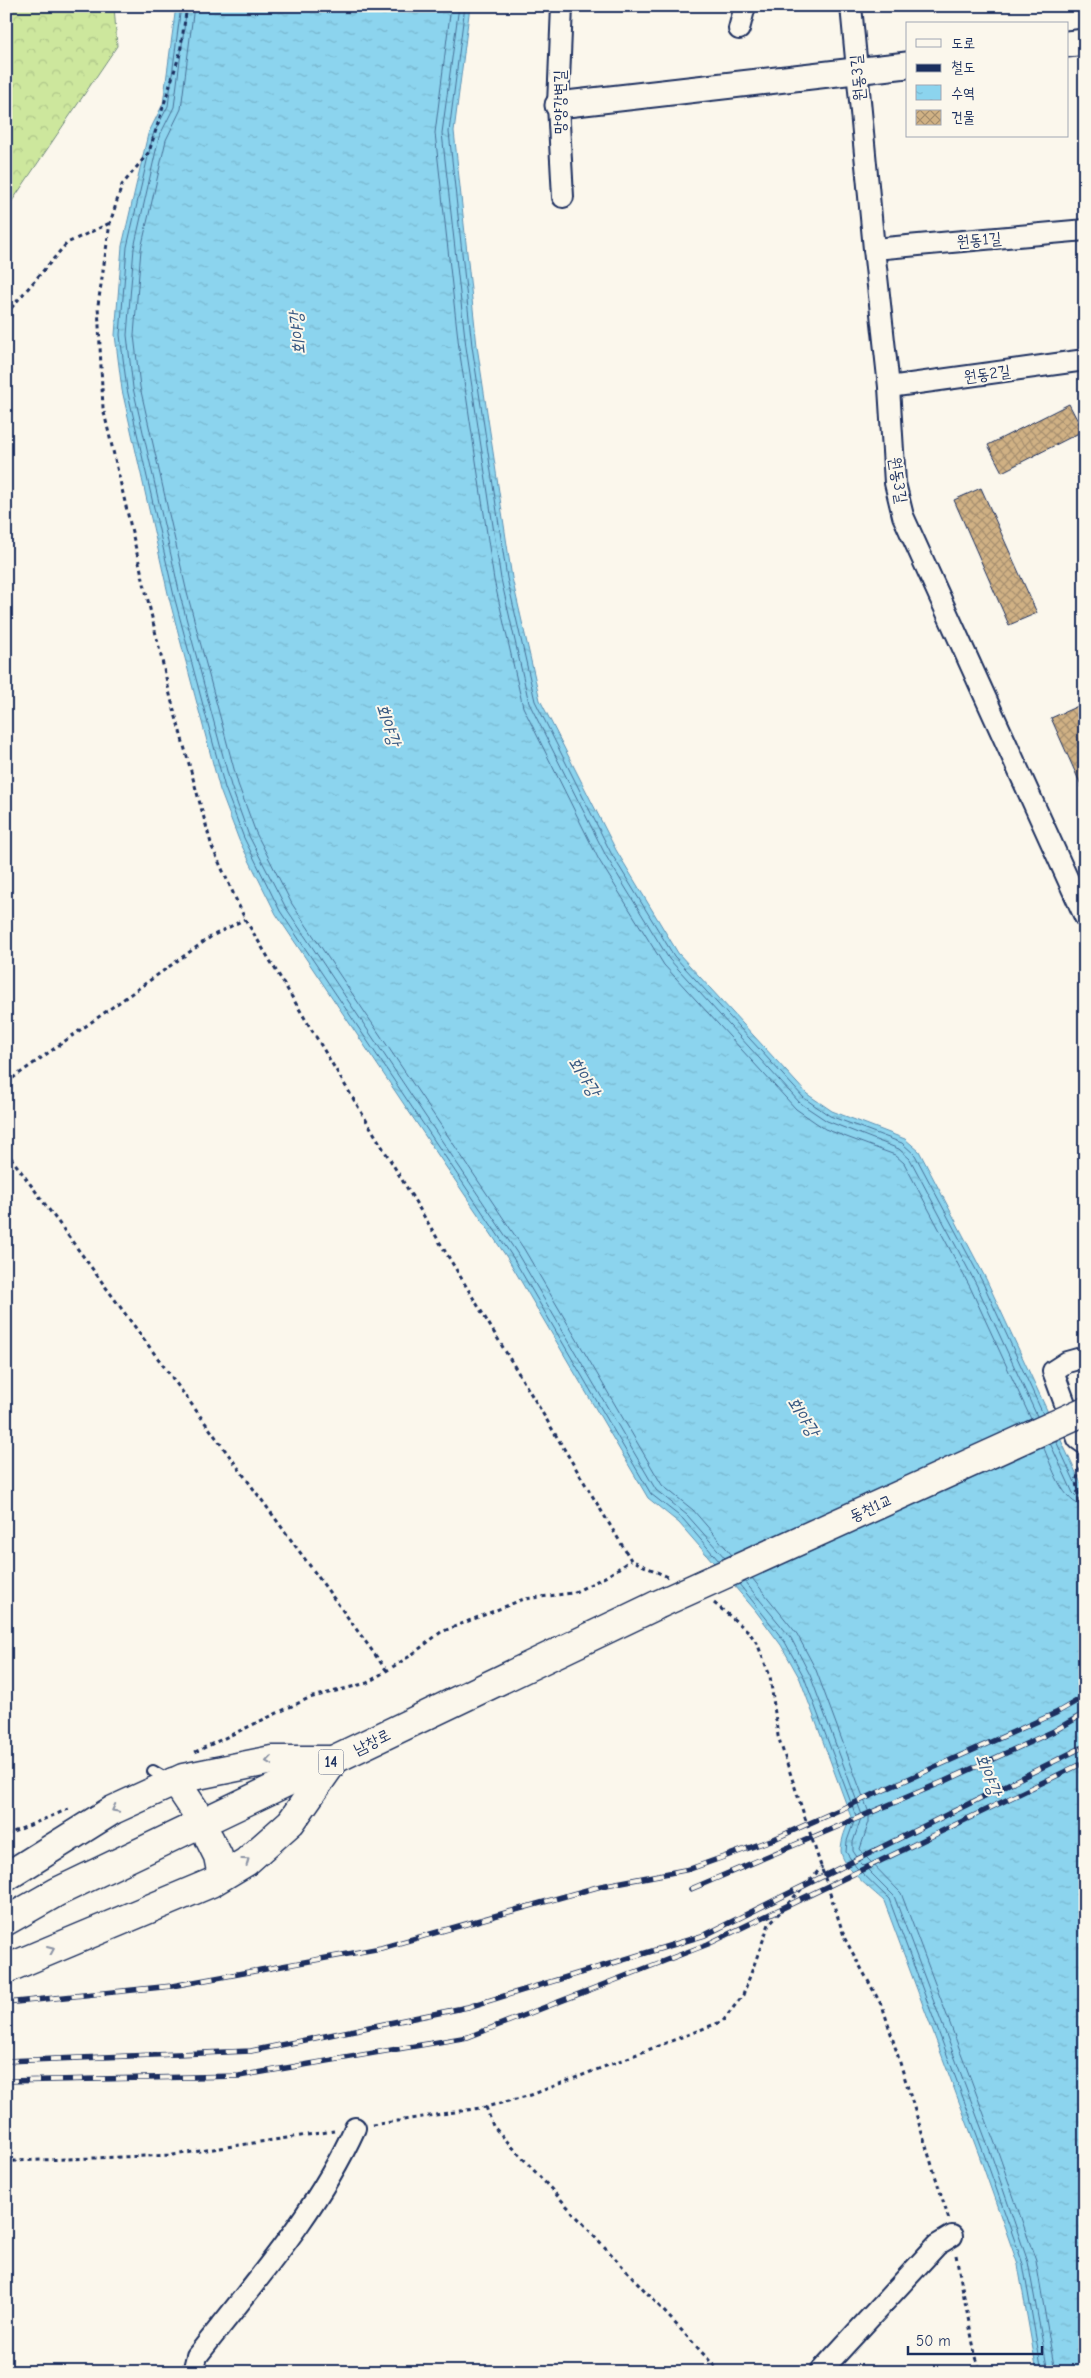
<svg xmlns="http://www.w3.org/2000/svg" width="1091" height="2378" viewBox="0 0 1091 2378" font-family="'Comic Neue','Poor Story',sans-serif">
	<style>
		.forest { fill: url(#forest-crowns); stroke: #748b7e }
		.water { fill: url(#water-ripples); stroke: #5f92b4 }
		.lines { fill: none; stroke-linecap: round; stroke-linejoin: round }
		.shore { stroke: #487198; stroke-width: 1 }
		.building { fill: url(#building-cross-hatch); stroke: #1b2f5e }
		.service-casing { stroke: #1b2f5e; stroke-width: 14 }
		.minor-casing { stroke: #1b2f5e; stroke-width: 24 }
		.tertiary-casing { stroke: #1b2f5e; stroke-width: 29 }
		.primary-casing { stroke: #1b2f5e; stroke-width: 31 }
		.path { stroke: #1b2f5e; stroke-width: 3; stroke-dasharray: 4 4; stroke-linecap: butt }
		.service { stroke: #fbf7ec; stroke-width: 10 }
		.minor { stroke: #fbf7ec; stroke-width: 20 }
		.tertiary { stroke: #fbf7ec; stroke-width: 25 }
		.primary { stroke: #fbf7ec; stroke-width: 28 }
		.rail-casing { stroke: #1b2f5e; stroke-width: 5.5 }
		.rail { stroke: #fbf7ec; stroke-width: 4; stroke-dasharray: 11; stroke-linecap: butt }
		.primary-bridge-casing { stroke: #1b2f5e; stroke-width: 31; stroke-linecap: butt }
		.primary-bridge { stroke: #fbf7ec; stroke-width: 28 }
		.oneway { stroke: #8b93a5 }
		.labels { text-anchor: middle; dominant-baseline: central; stroke-width: 4; stroke-linejoin: round; paint-order: stroke }
		.shield { fill: #fbf7ec; stroke: #5e6b89; stroke-width: 1 }
		.shield-label { font-size: 15px; font-weight: bold; fill: #1b2f5e }
		.street-label { font-size: 16px; fill: #1b2f5e; stroke: #fbf7ec }
		.water-label { font-size: 18px; font-style: italic; fill: #375882; stroke: #fbf7ec }
	</style>
	<defs>
		<pattern id="forest-crowns" width="20" height="18" patternUnits="userSpaceOnUse" patternTransform="scale(1.25)"><rect width="20" height="18" fill="#cde79d"/><path d="M2 6a3 3 0 1 1 6 0M12 15a3 3 0 1 1 6 0" fill="none" stroke="#afc68a"/></pattern>
		<pattern id="water-ripples" width="26" height="14" patternUnits="userSpaceOnUse" patternTransform="scale(1.25)"><rect width="26" height="14" fill="#8cd4ee"/><path d="M2 4q2-2 4 0t4 0M15 11q2-2 4 0t4 0" fill="none" stroke="#78b6ce"/></pattern>
		<pattern id="building-cross-hatch" width="8" height="8" patternUnits="userSpaceOnUse" patternTransform="scale(1.25)"><rect width="8" height="8" fill="#d0b184"/><path d="M0 0l8 8M0 8l8-8" fill="none" stroke="#a8906f"/></pattern>
	</defs>
	<rect width="100%" height="100%" fill="#fbf7ec"/>
	<filter id="ink" filterUnits="userSpaceOnUse"><feTurbulence type="fractalNoise" baseFrequency=".02" numOctaves="2"/><feDisplacementMap in="SourceGraphic" scale="10" xChannelSelector="R" yChannelSelector="G"/><feConvolveMatrix kernelMatrix="1 2 1 2 8 2 1 2 1" color-interpolation-filters="sRGB"/></filter>
	<g filter="url(#ink)">
		<path class="forest" d="M6,6H114L117,46L6,210Z"/>
		<path class="water" d="M176,6H470L454,131L477,346L512,578L540,700L616,850L678,953L807,1094L832,1111L905,1139L919,1151L986,1279L1085,1492V2372H1037L1018,2265L979,2155L884,1901C872,1890 842,1867 841,1851C841,1839 846,1828 851,1817L800,1679L781,1645L755,1610L679,1523L648,1498L508,1259L276,914L239,840L220,790L169,598L122,390L115,335L122,246L148,134L163,104Z"/>
		<g class="lines">
			<g class="shore">
				<path d="M181,6L168,106L153,135L127,247L120,335L127,389L174,596L225,788L244,838L280,911L512,1256L651,1494L683,1519L719,1561"/>
				<path d="M187,6L174,107L159,137L134,248L127,335L133,388L180,595L231,786L249,836L286,908L517,1253L656,1490L687,1515L725,1558"/>
				<path d="M194,6L181,109L166,140L141,249L134,335L140,387L187,593L238,784L256,833L292,904L524,1249L662,1485L693,1510L732,1555"/>
				<path d="M451,6L435,133L459,348L494,580L523,707L599,860L664,965L796,1109L825,1129L895,1155L904,1163L970,1287L1031,1419"/>
				<path d="M459,6L442,133L466,347L501,579L529,703L606,856L669,959L800,1103L827,1121L899,1149L910,1159L976,1284L1037,1416"/>
				<path d="M465,6L449,132L472,346L507,578L535,701L611,853L674,956L804,1098L830,1116L902,1143L915,1155L982,1281L1043,1414"/>
				<path d="M1056,1441L1078,1489L1085,1492"/>
				<path d="M1050,1443L1073,1493L1078,1498L1085,1499"/>
				<path d="M1043,1446C1051,1464 1063,1505 1085,1506"/>
				<path d="M752,1578L797,1634L816,1670L869,1813V1822L860,1849L867,1858L901,1893L997,2149L1036,2261L1055,2372"/>
				<path d="M745,1582L791,1638L810,1675L862,1815L853,1842V1851L861,1863L894,1896L990,2151L1028,2262L1048,2372"/>
				<path d="M739,1584L785,1642L804,1677L856,1816L847,1841L846,1852L856,1867L889,1899L984,2154L1023,2264L1042,2372"/>
			</g>
		</g>
		<g class="building">
			<path d="M1069,404L1083,431L1002,472L988,445Z"/>
			<path d="M981,488L1037,613L1009,625L954,500Z"/>
			<path d="M1078,706L1085,721V794L1051,718Z"/>
		</g>
		<g class="lines">
			<g class="service-casing">
				<path id="service" d="M153,1771L170,1781"/>
			</g>
			<g class="minor-casing">
				<g id="minor">
					<path d="M562,6L558,105L563,197"/>
					<path d="M851,6L874,249L889,387L895,483L903,516L1085,917"/>
					<path d="M739,29L745,6"/>
					<path d="M874,249L1085,230"/>
					<path d="M889,387L1085,360"/>
					<path d="M1085,1357L1067,1362L1053,1371L1078,1439L1085,1444"/>
					<path d="M193,2372L197,2356C254,2283 317,2212 355,2128"/>
					<path d="M820,2372L937,2245L952,2236"/>
				</g>
			</g>
			<g class="tertiary-casing">
				<g id="tertiary">
					<path d="M1067,44L1085,42"/>
					<path d="M558,105L907,65"/>
				</g>
			</g>
			<g class="primary-casing">
				<g id="primary">
					<path d="M173,1782L182,1791L194,1809"/>
					<path d="M209,1838L218,1856L222,1876"/>
					<path d="M6,1877L113,1810L183,1778L272,1760H328"/>
					<path d="M6,1921L57,1892L657,1605"/>
					<path d="M6,1969L211,1883L246,1862L291,1822L333,1762"/>
				</g>
			</g>
			<g class="path">
				<path d="M187,6L180,53L149,152L122,185L110,223L98,305L103,408L171,699L212,847L245,919L631,1560L668,1577"/>
				<path d="M6,314L67,243L110,223"/>
				<path d="M6,1083L212,936L245,919"/>
				<path d="M6,1151L387,1671"/>
				<path d="M1082,1460L1076,1482L1085,1535"/>
				<path d="M714,1603L748,1631L757,1643L770,1676L778,1736L845,1939L883,2008L949,2220"/>
				<path d="M195,1752L309,1698L367,1683L410,1656L441,1632L524,1599L573,1593L607,1576L631,1560"/>
				<path d="M6,1835L71,1808"/>
				<path d="M486,2107L493,2126L720,2372"/>
				<path d="M372,2125L486,2107L531,2095L723,2021L743,1995L769,1924L822,1867"/>
				<path d="M6,2166L14,2161L173,2155L334,2131"/>
				<path d="M956,2255L975,2354L981,2372"/>
			</g>
			<use href="#service" class="service"/>
			<use href="#minor" class="minor"/>
			<use href="#tertiary" class="tertiary"/>
			<use href="#primary" class="primary"/>
			<g class="rail-casing">
				<g id="rail">
					<path d="M691,1889L945,1781L1054,1731L1085,1713"/>
					<path d="M6,2003L172,1986L381,1948L601,1886L690,1869L774,1839L1056,1713L1085,1696"/>
					<path d="M6,2061L251,2051L468,2007L705,1935L1085,1746"/>
					<path d="M6,2081L239,2076L468,2037L708,1944L1085,1762"/>
				</g>
			</g>
			<use href="#rail" class="rail"/>
			<g class="primary-bridge-casing">
				<path id="primary-bridge" d="M657,1605L1085,1411"/>
			</g>
			<use href="#primary-bridge" class="primary-bridge"/>
		</g>
		<defs><path id="oneway-chevron" d="M-2-3.5L2.5 0L-2 3.5" fill="none" stroke-width="1.6" stroke-linecap="round" stroke-linejoin="round" transform="scale(1.25)"/></defs>
		<g class="oneway">
			<use href="#oneway-chevron" transform="translate(269 1761) rotate(172)"/>
			<use href="#oneway-chevron" transform="translate(115 1809) rotate(153)"/>
			<use href="#oneway-chevron" transform="translate(246 1861) rotate(-36)"/>
			<use href="#oneway-chevron" transform="translate(51 1950) rotate(-23)"/>
		</g>
	</g>
	<g class="labels">
		<rect class="shield" x="318.5" y="1749.5" width="25" height="25" rx="4"/>
		<g class="shield-label">
			<text x="331" y="1762">14</text>
		</g>
		<g class="street-label">
			<text transform="translate(858 78) rotate(-95)">원동3길</text>
			<text transform="translate(560 102) rotate(-90)">망양강변길</text>
			<text transform="translate(979 240) rotate(-5)">원동1길</text>
			<text transform="translate(987 374) rotate(-8)">원동2길</text>
			<text transform="translate(898 480) rotate(81)">원동3길</text>
			<text transform="translate(871 1508) rotate(-24)">동천1교</text>
			<text transform="translate(372 1742) rotate(-26)">남창로</text>
		</g>
		<g class="water-label">
			<text transform="translate(298 333) rotate(-96)">회야강</text>
			<text transform="translate(388 725) rotate(71)">회야강</text>
			<text transform="translate(584 1077) rotate(57)">회야강</text>
			<text transform="translate(803 1417) rotate(57)">회야강</text>
			<text transform="translate(988 1775) rotate(69)">회야강</text>
		</g>
	</g>
	<rect width="1091" height="2378" fill="none" stroke="#fbf7ec" stroke-width="25"/>
	<rect x="12" y="12" width="1066" height="2353" fill="none" stroke="#1b2f5e" stroke-width="2" filter="url(#ink)"/>
	<rect x="906" y="22" width="162" height="115" fill="#fbf7ec" stroke="#a1a7b3"/>
	<rect x="916" y="39" width="25" height="8" fill="#fbf7ec" stroke="#a1a7b3"/>
	<text x="951" y="48" font-size="15" fill="#1b2f5e">도로</text>
	<rect x="916" y="64" width="25" height="8" fill="#1b2f5e" stroke="#a1a7b3"/>
	<text x="951" y="72" font-size="15" fill="#1b2f5e">철도</text>
	<rect x="916" y="85" width="25" height="15" fill="url(#water-ripples)" stroke="#a1a7b3"/>
	<text x="951" y="98" font-size="15" fill="#1b2f5e">수역</text>
	<rect x="916" y="110" width="25" height="15" fill="url(#building-cross-hatch)" stroke="#a1a7b3"/>
	<text x="951" y="122" font-size="15" fill="#1b2f5e">건물</text>
	<path d="M908 2346v8h134v-8" fill="none" stroke="#1b2f5e" stroke-width="2.5"/>
	<text x="916" y="2346" font-size="15" fill="#1b2f5e" stroke="#fbf7ec" stroke-width="4" paint-order="stroke">50 m</text>
</svg>
